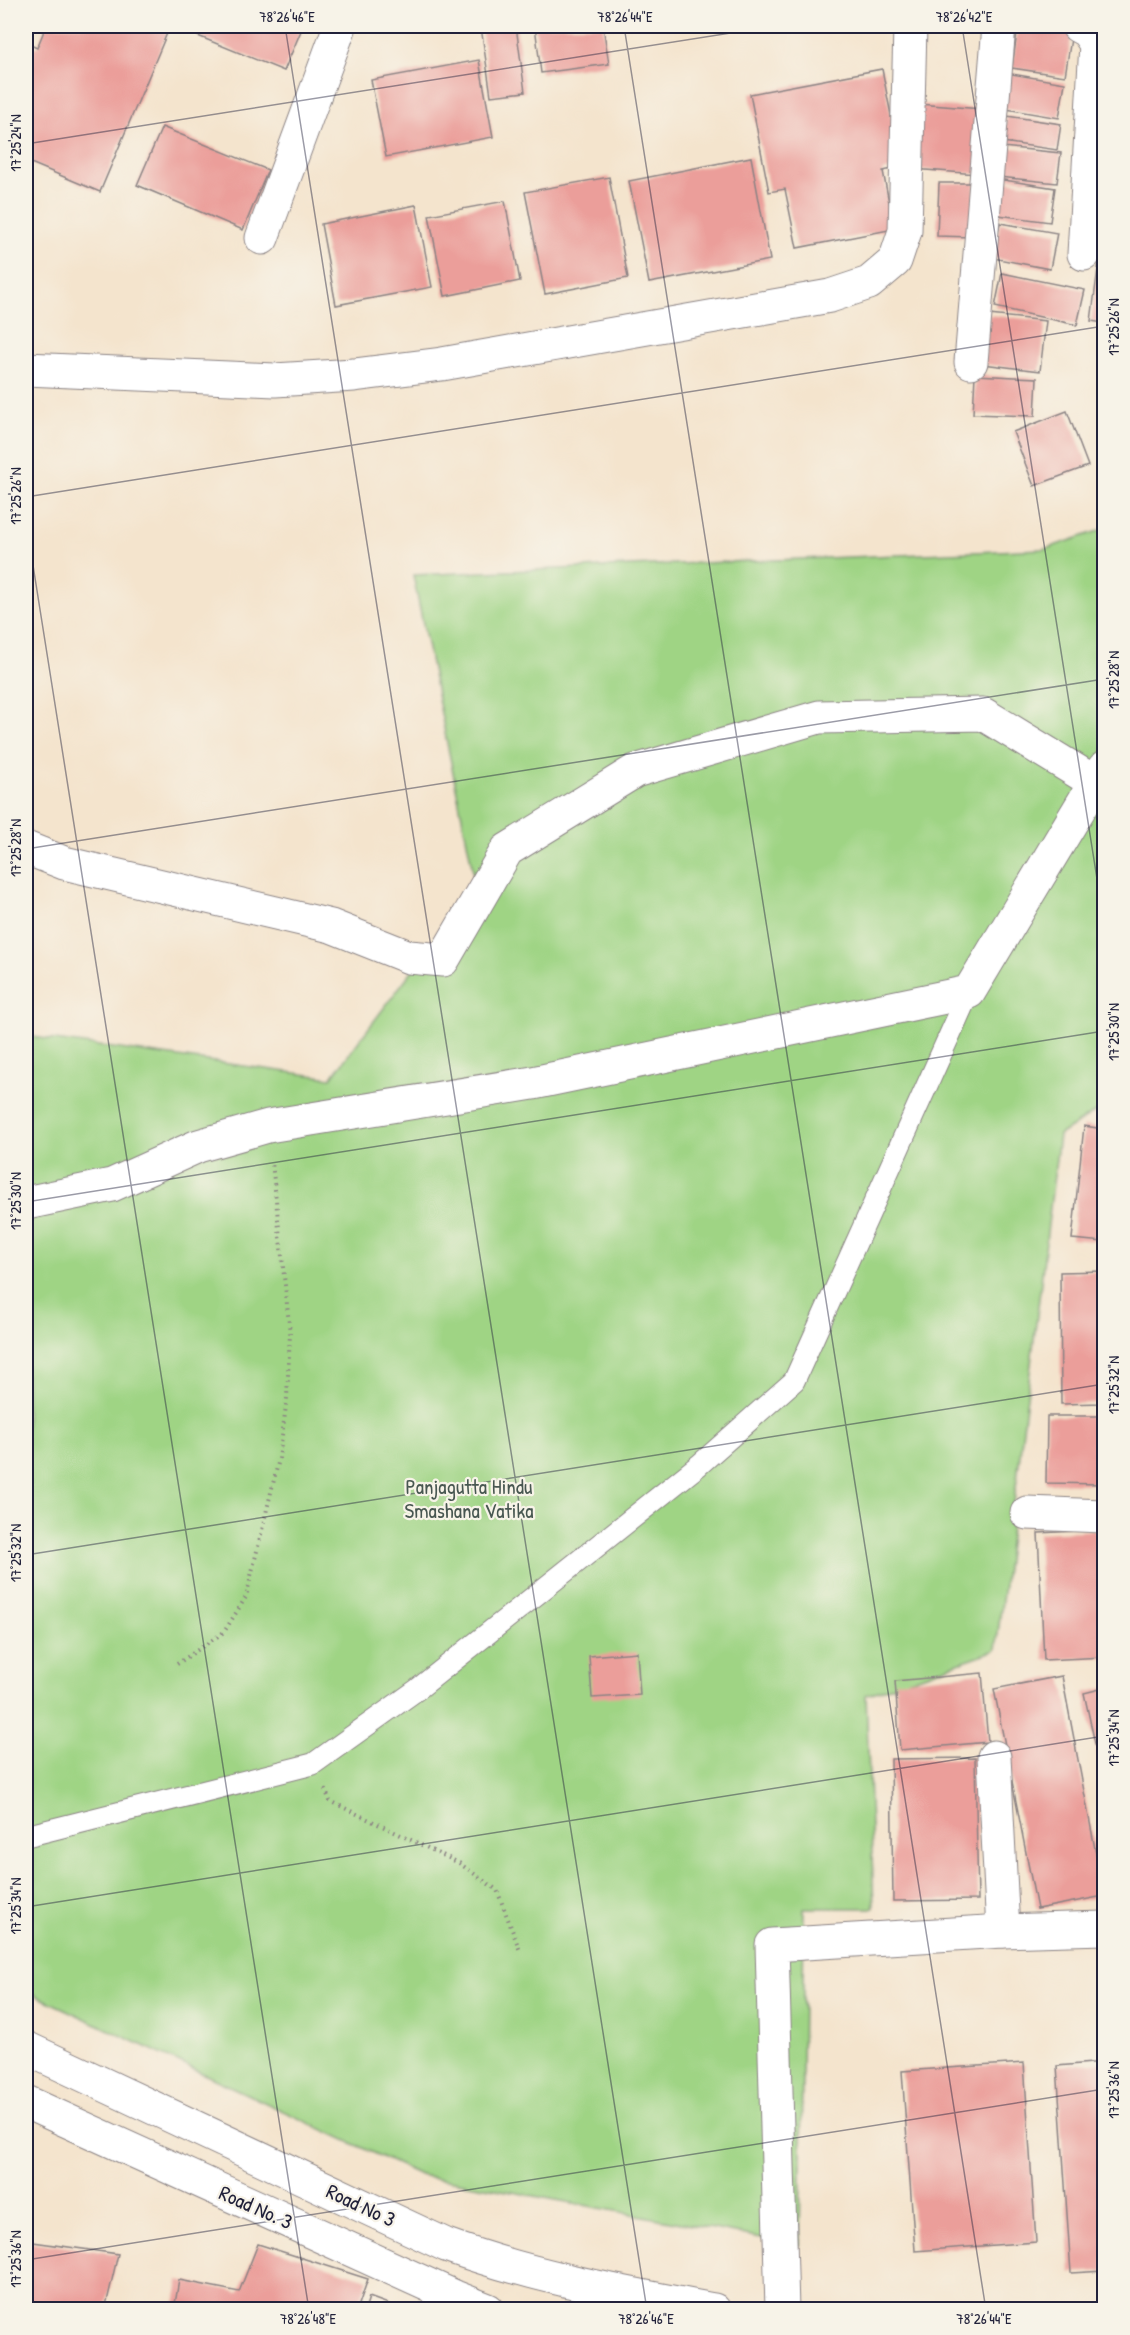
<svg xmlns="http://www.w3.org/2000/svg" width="1130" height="2335" viewBox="0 0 1130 2335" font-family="'Patrick Hand',sans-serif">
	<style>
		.green { fill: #9fd484; stroke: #607b60; stroke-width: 1.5 }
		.building { fill: #eb9e9a }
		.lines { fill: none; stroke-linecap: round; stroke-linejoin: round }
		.lane-casing { stroke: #8b8384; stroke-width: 23 }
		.street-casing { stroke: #8b8384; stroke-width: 35 }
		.secondary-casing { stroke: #8b8384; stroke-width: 35 }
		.primary-casing { stroke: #8b8384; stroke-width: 35 }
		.path { stroke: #8b8384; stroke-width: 4; stroke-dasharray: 1.5 4.5; stroke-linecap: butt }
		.lane { stroke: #fff; stroke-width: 21 }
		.street { stroke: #fff; stroke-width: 33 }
		.secondary { stroke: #fff; stroke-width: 33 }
		.primary { stroke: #fff; stroke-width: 33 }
		.ticks { fill: none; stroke: #22223b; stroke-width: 1.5; stroke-opacity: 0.45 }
		.labels { text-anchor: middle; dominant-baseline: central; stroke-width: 4.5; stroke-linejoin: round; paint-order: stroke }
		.park-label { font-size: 21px; fill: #485751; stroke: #f7f3e8 }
		.street-label { font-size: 21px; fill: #22223b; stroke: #f7f3e8 }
		.neatline { fill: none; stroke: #22223b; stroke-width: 2 }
		.ticks-label { font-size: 15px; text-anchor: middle; fill: #22223b }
	</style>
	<rect width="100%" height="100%" fill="#f7f3e8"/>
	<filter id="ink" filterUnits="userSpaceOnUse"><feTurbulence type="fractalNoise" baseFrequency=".0167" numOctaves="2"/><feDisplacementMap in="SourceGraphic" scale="12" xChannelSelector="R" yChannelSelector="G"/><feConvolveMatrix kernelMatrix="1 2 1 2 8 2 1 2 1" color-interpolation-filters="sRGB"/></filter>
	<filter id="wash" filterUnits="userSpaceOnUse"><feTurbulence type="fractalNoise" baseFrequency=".008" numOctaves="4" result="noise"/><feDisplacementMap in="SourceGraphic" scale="24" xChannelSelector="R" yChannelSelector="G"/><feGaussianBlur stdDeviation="1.35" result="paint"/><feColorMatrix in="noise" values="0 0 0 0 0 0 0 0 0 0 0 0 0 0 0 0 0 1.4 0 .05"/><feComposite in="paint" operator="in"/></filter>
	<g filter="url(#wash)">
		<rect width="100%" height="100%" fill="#f4e4cd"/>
		<path class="green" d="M1104,529V1106L1059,1135L996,1650L866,1695L874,1908H804L800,2245L420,2175L26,1991V1036L331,1078L476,886L413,575L1045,549Z"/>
		<g id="blocks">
			<g class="building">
				<path d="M46,26H170L100,192L26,161V43L37,48Z"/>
				<path d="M202,26H303L284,71L198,36Z"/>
				<path d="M516,26L525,92L491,96L481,27Z"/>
				<path d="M535,26H603L609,64L541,73Z"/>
				<path d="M1018,26H1073L1065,76L1012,68Z"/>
				<path d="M479,60L493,137L386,157L371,80Z"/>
				<path d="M882,69L901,167L883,171L894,229L797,248L785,189L769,192L750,94Z"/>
				<path d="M1006,73L1065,83L1059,118L1000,108Z"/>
				<path d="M918,104L982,109L977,174L913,169Z"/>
				<path d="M1007,116L1061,124L1057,150L1003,142Z"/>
				<path d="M162,127L268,170L243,230L137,185Z"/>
				<path d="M1002,147L1061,153L1057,183L999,177Z"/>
				<path d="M751,157L770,260L649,283L629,181Z"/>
				<path d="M609,177L628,278L545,294L525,192Z"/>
				<path d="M997,179L1055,188L1050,222L991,214Z"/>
				<path d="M939,183H975L973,237L937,236Z"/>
				<path d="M505,201L520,281L445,296L429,215Z"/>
				<path d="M416,205L432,287L336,305L321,224Z"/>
				<path d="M1000,223L1057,233L1050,269L993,258Z"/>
				<path d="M1103,231H1104V323L1091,321Z"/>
				<path d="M1002,273L1085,290L1077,325L995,307Z"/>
				<path d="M989,315L1046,321L1040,371L983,364Z"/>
				<path d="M975,375L1037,378L1035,416L973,414Z"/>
				<path d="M1067,411L1088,466L1034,486L1013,432Z"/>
				<path d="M1084,1126L1104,1129V1242L1072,1239Z"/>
				<path d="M1104,1271V1403L1061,1404L1060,1272Z"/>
				<path d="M1047,1416H1104V1484L1046,1483Z"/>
				<path d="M1098,1530L1104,1657L1044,1660L1038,1533Z"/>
				<path d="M637,1652L640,1695L592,1698L589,1656Z"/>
				<path d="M982,1673L988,1742L900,1750L895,1681Z"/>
				<path d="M1062,1676L1104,1896L1037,1909L994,1689Z"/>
				<path d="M1104,1688V1785L1084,1693Z"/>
				<path d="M975,1758L978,1900L893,1901L891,1759Z"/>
				<path d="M1104,2062V2271L1071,2273L1057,2066Z"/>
				<path d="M1024,2063L1036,2242L915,2251L902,2071Z"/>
				<path d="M26,2241L118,2254L105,2310H26Z"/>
				<path d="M258,2244L368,2279L357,2310H174L179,2280L239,2292Z"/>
				<path d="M369,2297L402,2309V2310H365Z"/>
			</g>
		</g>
	</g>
	<g filter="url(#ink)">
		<use href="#blocks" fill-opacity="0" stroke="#8b8384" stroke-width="1.5"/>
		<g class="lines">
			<g class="lane-casing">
				<path id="lane" d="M26,1836L313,1764L418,1689L699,1465L794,1381L969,992"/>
			</g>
			<g class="street-casing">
				<g id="street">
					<path d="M262,238L340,26"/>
					<path d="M1084,254L1096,44"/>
					<path d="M971,362L999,26"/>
					<path d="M26,369L275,380L354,375L442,364L830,296L869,283L895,261L905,231L910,26"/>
					<path d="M26,848L64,863L331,926L409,957L443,960L507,850L635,771L819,717L983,714L1096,783"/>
					<path d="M26,1203L112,1185L198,1146L268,1126L533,1083L969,992L1104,768"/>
					<path d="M1027,1513L1104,1516"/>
					<path d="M994,1757L1003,1931"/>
					<path d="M782,2310L772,1945L1003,1931L1104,1928"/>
				</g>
			</g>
			<g class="secondary-casing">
				<path id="secondary" d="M1078,26L1087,31L1104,56"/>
			</g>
			<g class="primary-casing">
				<g id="primary">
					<path d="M26,2048L446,2245C533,2277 624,2293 714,2310"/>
					<path d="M26,2102L455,2297L488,2310"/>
				</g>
			</g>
			<g class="path">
				<path d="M177,1664L224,1632L246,1597L279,1459L287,1398L290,1333L272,1162"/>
				<path d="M325,1789L330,1801L459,1863L497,1890L520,1951"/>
			</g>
			<use href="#lane" class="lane"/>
			<use href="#street" class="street"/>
			<use href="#secondary" class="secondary"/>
			<use href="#primary" class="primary"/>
		</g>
	</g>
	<path class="ticks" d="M285,26L647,2310M624,26L986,2310M962,26L1104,923M26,144L775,26M26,497L1104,326M26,521L309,2310M26,849L1104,679M26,1202L1104,1031M26,1555L1104,1384M26,1907L1104,1736M26,2260L1104,2089"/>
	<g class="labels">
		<g class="park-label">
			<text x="469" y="1486">Panjagutta Hindu<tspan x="469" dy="24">Smashana Vatika</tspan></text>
		</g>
		<g class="street-label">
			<text transform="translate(361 2205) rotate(25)">Road No 3</text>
			<text transform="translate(256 2207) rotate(24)">Road No. 3</text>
		</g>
	</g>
	<rect width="1130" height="2335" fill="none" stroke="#f7f3e8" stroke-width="66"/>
	<rect x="33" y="33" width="1064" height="2269" class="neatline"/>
	<g class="ticks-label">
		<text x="287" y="22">78°26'46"E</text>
		<text x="625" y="22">78°26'44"E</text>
		<text x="964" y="22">78°26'42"E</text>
		<text transform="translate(16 143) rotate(-90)" y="5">17°25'24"N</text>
		<text transform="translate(1114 327) rotate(-90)" y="5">17°25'26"N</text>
		<text transform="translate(16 496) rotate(-90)" y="5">17°25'26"N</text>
		<text transform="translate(1114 680) rotate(-90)" y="5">17°25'28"N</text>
		<text transform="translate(16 848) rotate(-90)" y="5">17°25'28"N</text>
		<text transform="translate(1114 1032) rotate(-90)" y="5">17°25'30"N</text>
		<text transform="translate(16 1201) rotate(-90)" y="5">17°25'30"N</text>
		<text transform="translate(1114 1385) rotate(-90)" y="5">17°25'32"N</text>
		<text transform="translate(16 1553) rotate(-90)" y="5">17°25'32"N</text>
		<text transform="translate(1114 1738) rotate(-90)" y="5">17°25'34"N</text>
		<text transform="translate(16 1906) rotate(-90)" y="5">17°25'34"N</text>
		<text transform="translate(1114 2090) rotate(-90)" y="5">17°25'36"N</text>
		<text transform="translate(16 2259) rotate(-90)" y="5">17°25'36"N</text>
		<text x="308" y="2324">78°26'48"E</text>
		<text x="646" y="2324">78°26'46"E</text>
		<text x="984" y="2324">78°26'44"E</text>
	</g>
</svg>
